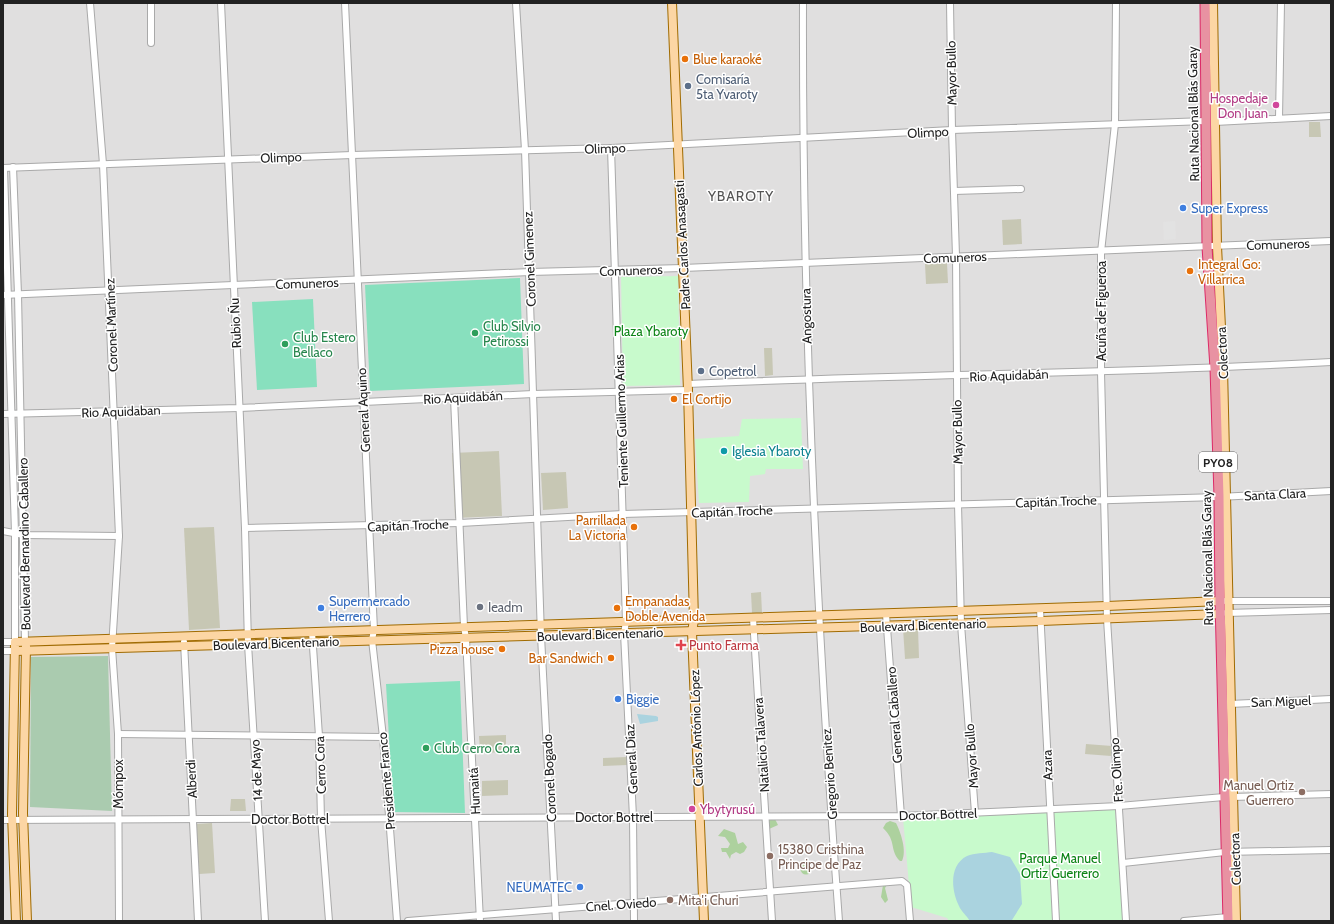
<svg xmlns="http://www.w3.org/2000/svg" width="1334" height="924" viewBox="0 0 1334 924" font-family="Cabin,sans-serif">
	<style>
		.residential { fill: #e0dfdf }
		.construction { fill: #c7c7b4 }
		.forest { fill: #add19e }
		.cemetery { fill: #aacbaf }
		.park { fill: #c8facc }
		.pitch { fill: #88e0be }
		.parking { fill: #e2e2e2 }
		.water { fill: #aad3df }
		.lines { fill: none; stroke-linecap: round; stroke-linejoin: round }
		.minor-casing { stroke: #a9a9a9; stroke-width: 8 }
		.major-casing { stroke: #a06b00; stroke-width: 10 }
		.highway-casing { stroke: #dc2a67; stroke-width: 11 }
		.minor { stroke: #fff; stroke-width: 6 }
		.major { stroke: #fcd6a4; stroke-width: 8 }
		.highway { stroke: #e892a2; stroke-width: 9 }
		.food-dot { fill: #e8710a; stroke: #fff; stroke-width: 1.5 }
		.service-dot { fill: #5c6f8a; stroke: #fff; stroke-width: 1.5 }
		.hotel-dot { fill: #d1479c; stroke: #fff; stroke-width: 1.5 }
		.shop-dot { fill: #3f7fe0; stroke: #fff; stroke-width: 1.5 }
		.leisure-dot { fill: #2e9e5b; stroke: #fff; stroke-width: 1.5 }
		.culture-dot { fill: #0f9aa8; stroke: #fff; stroke-width: 1.5 }
		.worship-dot { fill: #6b7280; stroke: #fff; stroke-width: 1.5 }
		.health-dot { fill: #e0444e; stroke: #fff; stroke-width: 1.5 }
		.education-dot { fill: #8d6e63; stroke: #fff; stroke-width: 1.5 }
		.labels { text-anchor: middle; dominant-baseline: central; stroke-width: 3; stroke-linejoin: round; paint-order: stroke }
		.shield { fill: #fff; stroke: #646464; stroke-width: 1 }
		.shield-label { font-size: 12px; font-weight: bold; fill: #222 }
		.food-label { font-size: 13px; fill: #c56008; stroke: #fff; text-anchor: start }
		.street-label { font-size: 13px; fill: #222; stroke: #fff }
		.service-label { font-size: 13px; fill: #4e5e75; stroke: #fff; text-anchor: start }
		.hotel-label { font-size: 13px; fill: #b23c85; stroke: #fff; text-anchor: end }
		.shop-label { font-size: 13px; fill: #366cbe; stroke: #fff; text-anchor: start }
		.leisure-label { font-size: 13px; fill: #27864d; stroke: #fff; text-anchor: start }
		.park-label { font-size: 13px; fill: #0c8416; stroke: #fff }
		.culture-label { font-size: 13px; fill: #0d838f; stroke: #fff; text-anchor: start }
		.worship-label { font-size: 13px; fill: #5b616d; stroke: #fff; text-anchor: start }
		.health-label { font-size: 13px; fill: #be3a42; stroke: #fff; text-anchor: start }
		.education-label { font-size: 13px; fill: #785e54; stroke: #fff; text-anchor: start }
		.neighbourhood-label { font-size: 14px; letter-spacing: 1px; fill: #555; stroke: #fff }
	</style>
	<rect width="100%" height="100%" fill="#f2efe9"/>
	<rect class="residential" x="3" y="3" width="1328" height="918"/>
	<g class="construction">
		<path d="M1309,122H1320L1321,137H1309Z"/>
		<path d="M1021,219L1022,244L1003,245L1002,220Z"/>
		<path d="M947,263L948,283L926,284L925,264Z"/>
		<path d="M764,348H772L773,375L765,376Z"/>
		<path d="M499,451L502,516L455,518L452,453Z"/>
		<path d="M566,472L568,508L543,510L541,473Z"/>
		<path d="M214,527L220,628L189,630L184,528Z"/>
		<path d="M761,592L762,613H752L751,593Z"/>
		<path d="M903,628H918L919,658L905,659Z"/>
		<path d="M506,735V752L480,753L479,736Z"/>
		<path d="M1086,744L1112,746L1111,756L1085,754Z"/>
		<path d="M627,757V765L603,766V758Z"/>
		<path d="M508,780V795L482,796V781Z"/>
		<path d="M231,799H245L246,811H230Z"/>
		<path d="M212,823L215,873L199,874L196,824Z"/>
	</g>
	<g class="forest">
		<path d="M768,819H775L778,825L769,829Z"/>
		<path d="M890,821L896,823C901,833 907,851 902,861H900C889,850 897,841 883,828L886,823Z"/>
		<path d="M724,829L735,833L738,844L743,842L747,847L744,852L740,854L736,852L731,855L730,859L726,852H722L721,848H728L730,844L725,837L718,836Z"/>
		<circle cx="806" cy="869" r="5.5"/>
		<path d="M883,885H887L885,888L888,900L885,903L881,897Z"/>
	</g>
	<path class="cemetery" d="M108,656L112,811L30,807L31,657Z"/>
	<g class="park">
		<path d="M678,276L680,385L623,386L621,277Z"/>
		<path d="M801,418L803,469H766L765,474L750,476L749,502L699,503L695,439L739,436L742,419Z"/>
		<path d="M1115,808L1123,921H949L947,918L911,907L903,818Z"/>
	</g>
	<g class="pitch">
		<path d="M520,278L524,384L370,391L365,285Z"/>
		<path d="M313,299L317,387L257,390L252,302Z"/>
		<path d="M460,681L465,813L393,812L386,684Z"/>
	</g>
	<path class="parking" d="M1175,221L1176,239L1164,240L1163,222Z"/>
	<g class="water">
		<path d="M637,714L656,716L658,717V721L640,724Z"/>
		<path d="M992,852L1010,857L1020,874L1022,904L1012,920L1010,921H970C967,916 961,911 959,906C951,890 949,865 967,856C974,853 985,853 992,852Z"/>
	</g>
	<g class="lines">
		<g class="minor-casing">
			<g id="minor">
				<path d="M90,3L103,164L119,536L112,648L118,734L119,921"/>
				<path d="M151,3V43"/>
				<path d="M221,3L245,528L248,644L265,921"/>
				<path d="M345,3L374,630L372,640L383,737L397,921"/>
				<path d="M516,3L525,150L541,636L556,921"/>
				<path d="M803,3C802,310 816,615 839,921"/>
				<path d="M950,3L952,130L956,256L958,504L961,624L975,813"/>
				<path d="M1116,3L1115,124L1101,252V372L1107,619L1126,921"/>
				<path d="M1279,118L1281,3"/>
				<path d="M1215,122L1331,116"/>
				<path d="M611,148L626,622L624,633L633,817L634,921"/>
				<path d="M13,167L18,294L25,641"/>
				<path d="M3,168L352,155L611,148L952,130L1206,121"/>
				<path d="M954,191L1021,189"/>
				<path d="M3,295L530,272L683,268L1331,241"/>
				<path d="M688,384C902,374 1117,374 1331,362"/>
				<path d="M454,398L464,627L466,638L480,921"/>
				<path d="M3,414L239,408L533,394L688,390"/>
				<path d="M245,528L460,523L623,514L1219,497L1331,491"/>
				<path d="M3,531L24,535L119,536"/>
				<path d="M1225,601H1331"/>
				<path d="M1040,609L1056,921"/>
				<path d="M1226,613L1331,610"/>
				<path d="M886,614L901,816"/>
				<path d="M753,618L772,921"/>
				<path d="M312,632L319,736L321,819L329,921"/>
				<path d="M3,642H15V533L4,168"/>
				<path d="M184,642L198,921"/>
				<path d="M3,651H15"/>
				<path d="M1230,704L1331,699"/>
				<path d="M118,734L383,737"/>
				<path d="M1233,797L1331,794"/>
				<path d="M3,820L901,816L1119,806L1224,797"/>
				<path d="M1123,863L1225,852L1331,850"/>
				<path d="M408,921L902,881L907,885L910,921"/>
				<path d="M1184,921L1228,917"/>
			</g>
		</g>
		<g class="major-casing">
			<g id="major">
				<path d="M672,3L688,390L694,620L692,632L704,921"/>
				<path d="M1213,3L1217,246L1223,368L1236,921"/>
				<path d="M26,646L23,813L27,921"/>
				<path d="M15,651L1041,621L1220,614"/>
				<path d="M16,921L12,814L15,642L1107,606L1220,601"/>
			</g>
		</g>
		<g class="highway-casing">
			<path id="highway" d="M1205,3L1207,247L1215,368L1219,497L1220,601L1228,921"/>
		</g>
		<use href="#minor" class="minor"/>
		<use href="#major" class="major"/>
		<use href="#highway" class="highway"/>
	</g>
	<g class="food-dot">
		<circle cx="685" cy="59" r="4"/>
		<circle cx="1190" cy="271" r="4"/>
		<circle cx="674" cy="399" r="4"/>
		<circle cx="634" cy="527" r="4"/>
		<circle cx="617" cy="608" r="4"/>
		<circle cx="502" cy="649" r="4"/>
		<circle cx="611" cy="658" r="4"/>
	</g>
	<g class="service-dot">
		<circle cx="688" cy="86" r="4"/>
		<circle cx="701" cy="371" r="4"/>
	</g>
	<g class="hotel-dot">
		<circle cx="1276" cy="105" r="4"/>
		<circle cx="692" cy="809" r="4"/>
	</g>
	<g class="shop-dot">
		<circle cx="1183" cy="208" r="4"/>
		<circle cx="321" cy="608" r="4"/>
		<circle cx="618" cy="699" r="4"/>
		<circle cx="580" cy="887" r="4"/>
	</g>
	<g class="leisure-dot">
		<circle cx="475" cy="333" r="4"/>
		<circle cx="285" cy="344" r="4"/>
		<circle cx="426" cy="748" r="4"/>
	</g>
	<circle class="culture-dot" cx="724" cy="451" r="4"/>
	<circle class="worship-dot" cx="480" cy="607" r="4"/>
	<path class="health-dot" d="M679 639h4v4h4v4h-4v4h-4v-4h-4v-4h4z"/>
	<g class="education-dot">
		<circle cx="1302" cy="792" r="4"/>
		<circle cx="770" cy="856" r="4"/>
		<circle cx="670" cy="900" r="4"/>
	</g>
	<g class="labels">
		<rect class="shield" x="1199" y="452" width="38" height="20" rx="3"/>
		<g class="shield-label">
			<text x="1218" y="462">PY08</text>
		</g>
		<g class="food-label">
			<text x="693" y="59">Blue karaoké</text>
			<text x="1198" y="264">Integral Go:<tspan x="1198" dy="15">Villarrica</tspan></text>
			<text x="682" y="399">El Cortijo</text>
			<text x="626" y="520" text-anchor="end">Parrillada<tspan x="626" dy="15">La Victoria</tspan></text>
			<text x="625" y="601">Empanadas<tspan x="625" dy="15">Doble Avenida</tspan></text>
			<text x="494" y="649" text-anchor="end">Pizza house</text>
			<text x="603" y="658" text-anchor="end">Bar Sandwich</text>
		</g>
		<g class="street-label">
			<text transform="translate(951 73) rotate(-91)">Mayor Bullo</text>
			<text transform="translate(1193 114) rotate(-91)">Ruta Nacional Blás Garay</text>
			<text transform="translate(928 132) rotate(-3)">Olimpo</text>
			<text transform="translate(605 148) rotate(-2)">Olimpo</text>
			<text transform="translate(281 157) rotate(-2)">Olimpo</text>
			<text transform="translate(1278 244) rotate(-2)">Comuneros</text>
			<text transform="translate(682 245) rotate(-93)">Padre Carlos Anasagasti</text>
			<text transform="translate(955 257) rotate(-2)">Comuneros</text>
			<text transform="translate(529 259) rotate(-92)">Coronel Gimenez</text>
			<text transform="translate(631 270) rotate(-2)">Comuneros</text>
			<text transform="translate(307 283) rotate(-2)">Comuneros</text>
			<text transform="translate(1101 311) rotate(-90)">Acuña de Figueroa</text>
			<text transform="translate(806 316) rotate(-91)">Angostura</text>
			<text transform="translate(235 323) rotate(-93)">Rubio Ñu</text>
			<text transform="translate(111 325) rotate(-92)">Coronel Martínez</text>
			<text transform="translate(1222 353) rotate(-93)">Colectora</text>
			<text transform="translate(1009 375) rotate(-2)">Rio Aquidabán</text>
			<text transform="translate(463 397) rotate(-3)">Rio Aquidabán</text>
			<text transform="translate(363 410) rotate(-93)">General Aquino</text>
			<text transform="translate(121 411) rotate(-2)">Rio Aquidaban</text>
			<text transform="translate(621 421) rotate(-92)">Teniente Guillermo Arias</text>
			<text transform="translate(957 432) rotate(-91)">Mayor Bullo</text>
			<text transform="translate(1275 494) rotate(-3)">Santa Clara</text>
			<text transform="translate(1056 501) rotate(-2)">Capitán Troche</text>
			<text transform="translate(732 511) rotate(-2)">Capitán Troche</text>
			<text transform="translate(408 525) rotate(-2)">Capitán Troche</text>
			<text transform="translate(24 544) rotate(-91)">Boulevard Bernardino Caballero</text>
			<text transform="translate(1207 558) rotate(-91)">Ruta Nacional Blás Garay</text>
			<text transform="translate(923 625) rotate(-2)">Boulevard Bicentenario</text>
			<text transform="translate(600 634) rotate(-2)">Boulevard Bicentenario</text>
			<text transform="translate(276 643) rotate(-2)">Boulevard Bicentenario</text>
			<text transform="translate(1281 701) rotate(-2)">San Miguel</text>
			<text transform="translate(894 715) rotate(-94)">General Caballero</text>
			<text transform="translate(696 728) rotate(-92)">Carlos António López</text>
			<text transform="translate(761 745) rotate(-94)">Natalicio Talavera</text>
			<text transform="translate(971 756) rotate(-94)">Mayor Bullo</text>
			<text transform="translate(631 759) rotate(-93)">General Díaz</text>
			<text transform="translate(320 765) rotate(-92)">Cerro Cora</text>
			<text transform="translate(1047 765) rotate(-92)">Azara</text>
			<text transform="translate(256 770) rotate(-93)">14 de Mayo</text>
			<text transform="translate(1116 770) rotate(-94)">Fte. Olimpo</text>
			<text transform="translate(829 774) rotate(-94)">Gregorio Benitez</text>
			<text transform="translate(549 778) rotate(-93)">Coronel Bogado</text>
			<text transform="translate(191 779) rotate(-93)">Alberdi</text>
			<text transform="translate(386 781) rotate(-95)">Presidente Franco</text>
			<text transform="translate(118 784) rotate(-90)">Mómpox</text>
			<text transform="translate(474 791) rotate(-93)">Humaitá</text>
			<text transform="translate(938 814) rotate(-2)">Doctor Bottrel</text>
			<text x="614" y="817">Doctor Bottrel</text>
			<text x="290" y="819">Doctor Bottrel</text>
			<text transform="translate(1235 859) rotate(-92)">Colectora</text>
			<text transform="translate(621 904) rotate(-4)">Cnel. Oviedo</text>
		</g>
		<g class="service-label">
			<text x="696" y="79">Comisaría<tspan x="696" dy="15">5ta Yvaroty</tspan></text>
			<text x="709" y="371">Copetrol</text>
		</g>
		<g class="hotel-label">
			<text x="1268" y="98">Hospedaje<tspan x="1268" dy="15">Don Juan</tspan></text>
			<text x="700" y="809" text-anchor="start">Ybytyrusú</text>
		</g>
		<g class="shop-label">
			<text x="1191" y="208">Super Express</text>
			<text x="329" y="601">Supermercado<tspan x="329" dy="15">Herrero</tspan></text>
			<text x="626" y="699">Biggie</text>
			<text x="572" y="887" text-anchor="end">NEUMATEC</text>
		</g>
		<g class="leisure-label">
			<text x="483" y="326">Club Silvio<tspan x="483" dy="15">Petirossi</tspan></text>
			<text x="293" y="337">Club Estero<tspan x="293" dy="15">Bellaco</tspan></text>
			<text x="434" y="748">Club Cerro Cora</text>
		</g>
		<g class="park-label">
			<text x="651" y="331">Plaza Ybaroty</text>
			<text x="1060" y="858">Parque Manuel<tspan x="1060" dy="15">Ortiz Guerrero</tspan></text>
		</g>
		<g class="culture-label">
			<text x="732" y="451">Iglesia Ybaroty</text>
		</g>
		<g class="worship-label">
			<text x="488" y="607">Ieadm</text>
		</g>
		<g class="health-label">
			<text x="689" y="645">Punto Farma</text>
		</g>
		<g class="education-label">
			<text x="1294" y="785" text-anchor="end">Manuel Ortiz<tspan x="1294" dy="15">Guerrero</tspan></text>
			<text x="778" y="849">15380 Cristhina<tspan x="778" dy="15">Principe de Paz</tspan></text>
			<text x="678" y="900">Mita'i Churi</text>
		</g>
		<g class="neighbourhood-label">
			<text x="741" y="196">YBAROTY</text>
		</g>
	</g>
	<rect width="1334" height="924" fill="none" stroke="#222222" stroke-width="8"/>
</svg>
